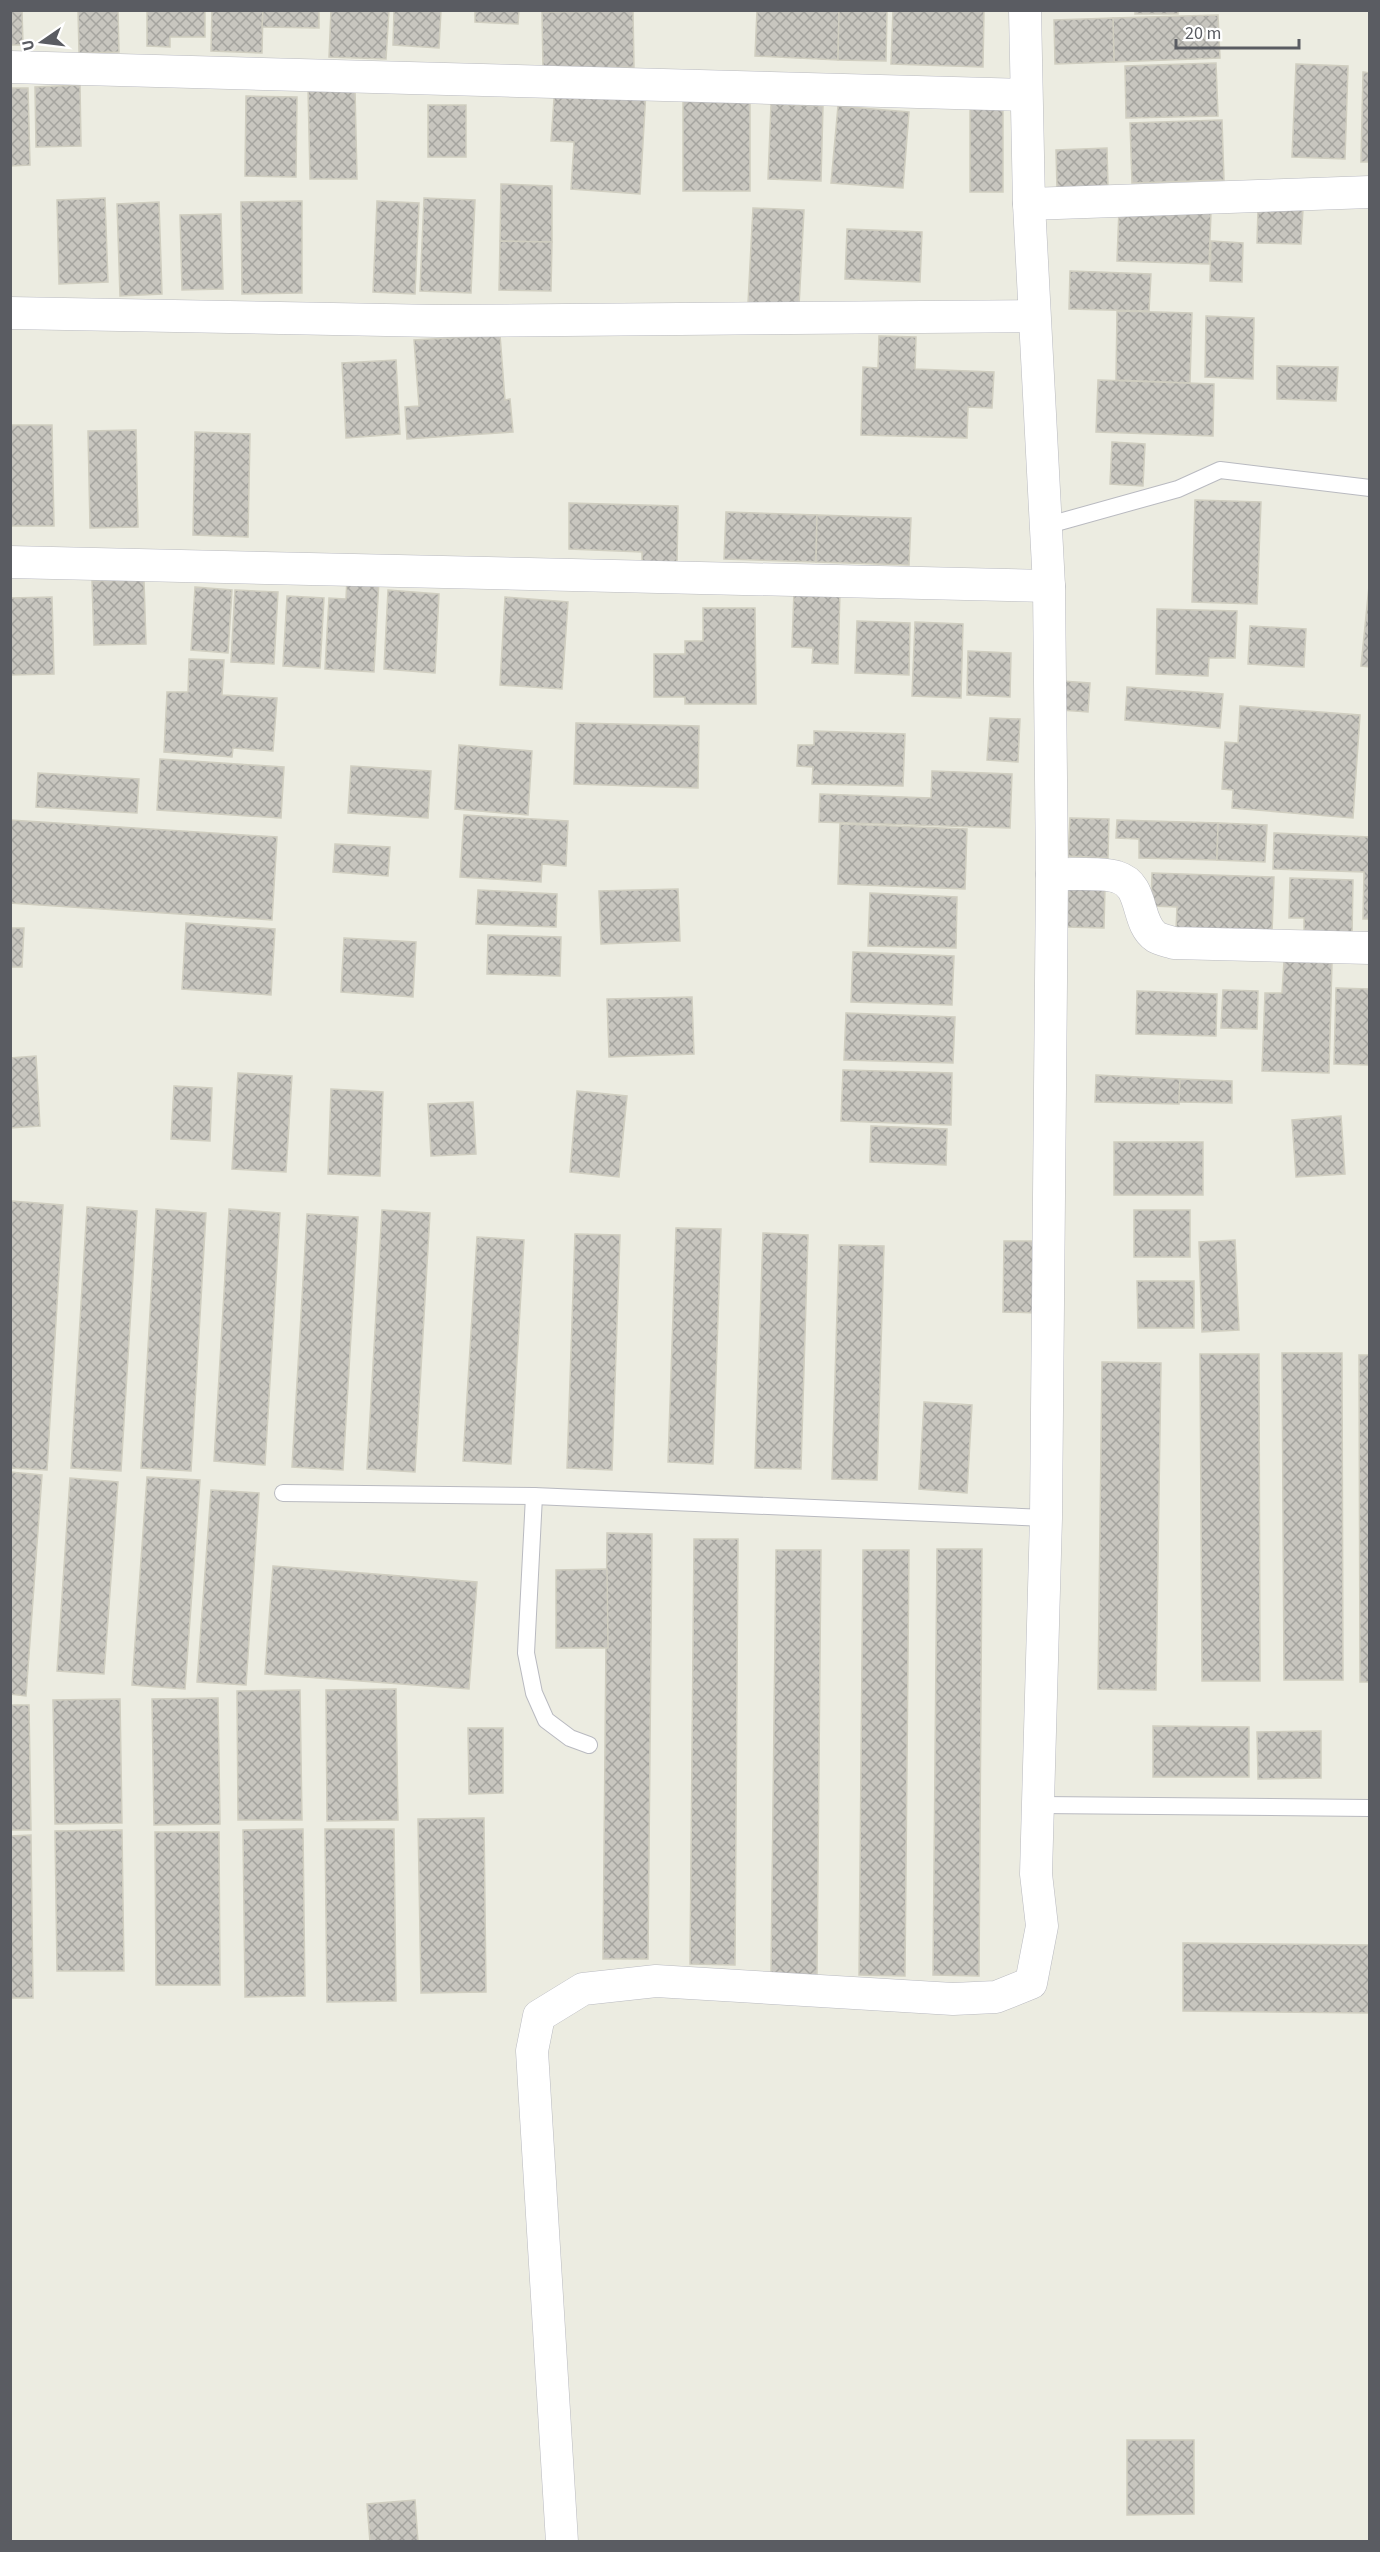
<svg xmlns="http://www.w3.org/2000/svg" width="1380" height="2552" viewBox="0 0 1380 2552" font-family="'Source Sans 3',sans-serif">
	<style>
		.building { fill: url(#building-cross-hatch); stroke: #d0cec0; stroke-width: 1.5 }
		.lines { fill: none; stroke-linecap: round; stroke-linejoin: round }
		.lane-casing { stroke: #b9bac0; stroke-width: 18 }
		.street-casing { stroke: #b9bac0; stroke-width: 33 }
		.lane { stroke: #fff; stroke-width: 16 }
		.street { stroke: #fff; stroke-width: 32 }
	</style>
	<defs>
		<pattern id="building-cross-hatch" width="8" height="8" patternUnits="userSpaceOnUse" patternTransform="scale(1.5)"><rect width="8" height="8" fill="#c8c6bf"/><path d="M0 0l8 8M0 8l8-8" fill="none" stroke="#a5a49f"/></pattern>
	</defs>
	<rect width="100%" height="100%" fill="#ecece1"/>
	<g class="building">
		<path d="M10,10H22L23,45H10Z"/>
		<path d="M78,10H118L119,52L79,53Z"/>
		<path d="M147,10H205V37H170V47L147,46Z"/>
		<path d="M212,10H263L262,53L211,51Z"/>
		<path d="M263,10H319V28L262,27Z"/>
		<path d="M331,10H389L386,59L329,57Z"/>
		<path d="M394,10H441L439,48L393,45Z"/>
		<path d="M475,10H519L518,24L475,22Z"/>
		<path d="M757,10H839L838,60L755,56Z"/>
		<path d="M839,10H887L886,61L838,60Z"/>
		<path d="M893,10H984L983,67L891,64Z"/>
		<rect x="1135" y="10" width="43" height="4"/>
		<path d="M633,11L634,67L543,69L542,12Z"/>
		<path d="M1218,15L1220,58L1114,62L1113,18Z"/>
		<path d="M1113,18L1114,62L1055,64L1054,20Z"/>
		<path d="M1216,63L1218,116L1126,118L1125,66Z"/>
		<path d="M1296,64L1348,66L1345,159L1292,157Z"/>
		<path d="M1363,72L1370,73V162H1361Z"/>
		<path d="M80,85L81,146L36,147L35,87Z"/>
		<path d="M555,85L646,91L640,194L571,189L574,142L551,141Z"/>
		<path d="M10,88H28L30,165L10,166Z"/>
		<path d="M308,88H355L357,179H310Z"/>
		<path d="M246,96L297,97L296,177L245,176Z"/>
		<rect x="683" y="98" width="67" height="93"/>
		<rect x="970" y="102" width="33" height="90"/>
		<path d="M771,104L823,106L821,181L768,179Z"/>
		<rect x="428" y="105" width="38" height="52"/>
		<path d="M838,106L909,112L903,188L831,183Z"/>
		<path d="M1222,120L1224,180L1132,183L1130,123Z"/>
		<path d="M1107,148L1108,187L1057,189L1056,150Z"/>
		<path d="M501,184L552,186V242L500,241Z"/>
		<path d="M105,198L108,282L59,284L57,200Z"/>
		<path d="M424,198L475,200L471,293L420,291Z"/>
		<path d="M302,201V293L242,294L241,202Z"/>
		<path d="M377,201L419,203L415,294L373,292Z"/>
		<path d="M159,202L162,294L120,296L117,204Z"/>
		<path d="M753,208L804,210L799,306L748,303Z"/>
		<path d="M1258,208L1303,209L1301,244L1257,243Z"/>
		<path d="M1119,209L1211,212L1209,264L1117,261Z"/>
		<path d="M221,214L223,289L182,290L180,215Z"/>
		<path d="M847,229L922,232L920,282L845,279Z"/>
		<path d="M500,241L552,242L551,291L499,290Z"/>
		<path d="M1211,241L1243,243L1242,282L1210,281Z"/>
		<path d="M1070,271L1151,274L1149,311L1069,309Z"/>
		<path d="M1117,311L1192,313L1190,383L1116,380Z"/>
		<path d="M1206,316L1254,318L1253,379L1205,377Z"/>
		<path d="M500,335L505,400L510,399L513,432L407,439L405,407L419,406L414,340Z"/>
		<path d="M879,336L916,337L915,369L994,372L992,408L968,407L967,438L861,435L863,367L878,368Z"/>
		<path d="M396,360L400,434L346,438L342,363Z"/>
		<path d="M1277,366L1338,367L1336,401L1277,399Z"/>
		<path d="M1098,380L1214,384L1213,436L1096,432Z"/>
		<path d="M10,425H52L54,526H10Z"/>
		<path d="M136,430L138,527L90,528L88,431Z"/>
		<path d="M195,432L250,434L248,537L193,535Z"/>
		<path d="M1112,442L1145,444L1143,486L1110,484Z"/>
		<path d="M1195,500L1261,502L1257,604L1192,602Z"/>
		<path d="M569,503L678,506L677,564L642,563V552L569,549Z"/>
		<path d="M726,512L817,515L816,562L724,559Z"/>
		<path d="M817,515L911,518L909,565L816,562Z"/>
		<path d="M1370,576V667L1361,666Z"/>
		<path d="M347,578L379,580L374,672L325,669L329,598L346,599Z"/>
		<path d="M144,580L146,644L94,645L92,581Z"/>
		<path d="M195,587L232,590L228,653L191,650Z"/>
		<path d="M235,590L278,592L274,664L231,662Z"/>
		<path d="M388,590L439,594L435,673L384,669Z"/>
		<path d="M794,590L840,591L838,664L812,663L813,648L792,647Z"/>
		<path d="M287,596L324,598L320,668L283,666Z"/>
		<path d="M52,597L54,674L10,675V598Z"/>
		<path d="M505,597L568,602L562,689L500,685Z"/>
		<path d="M703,608H755L756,704H685V697H654V654H685V641H703Z"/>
		<path d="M1157,609L1237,611L1235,658H1209L1208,676L1156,674Z"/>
		<path d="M857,621L910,623L909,675L855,673Z"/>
		<path d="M915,622L963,624L961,698L912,696Z"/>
		<path d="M1250,626L1306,629L1304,667L1248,664Z"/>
		<path d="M968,651L1011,653L1010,697L967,695Z"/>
		<path d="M189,659L224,660L222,695L277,698L273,751L233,748L232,757L164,752L167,692H188Z"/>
		<path d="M1062,681L1090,683L1088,712L1061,710Z"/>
		<path d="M1127,687L1223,694L1220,728L1125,720Z"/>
		<path d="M1240,706L1360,715L1353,818L1232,808L1233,790L1222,789L1225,742L1238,743Z"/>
		<path d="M990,718L1020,719L1018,762L987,760Z"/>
		<path d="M576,723L699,726L698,788L574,784Z"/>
		<path d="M814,731L905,734L903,786L812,784L813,767L797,766L798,745H814Z"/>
		<path d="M459,745L532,751L528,815L455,809Z"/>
		<path d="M160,759L284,767L281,818L157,810Z"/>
		<path d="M351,766L431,771L428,818L348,813Z"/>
		<path d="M932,771L1012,774L1010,828L819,822L820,794L931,798Z"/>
		<path d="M38,773L139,779L137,813L36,807Z"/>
		<path d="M464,815L568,821L566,866L542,864L541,882L460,877Z"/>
		<path d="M1070,818L1109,819L1108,858L1068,856Z"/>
		<path d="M10,820L277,837L272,920L10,903Z"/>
		<path d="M1117,820L1218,823L1217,860L1139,858V839L1116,838Z"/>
		<path d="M1218,823L1267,825L1265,862L1217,860Z"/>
		<path d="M840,824L967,829L965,889L838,884Z"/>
		<path d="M1274,833L1370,837V919H1363L1364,872L1273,869Z"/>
		<path d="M335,844L390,847L388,876L333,872Z"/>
		<path d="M1152,873L1274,877L1272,933L1176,930L1177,907L1151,906Z"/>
		<path d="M1290,878L1353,880L1352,937L1304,936V918H1289Z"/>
		<path d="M1068,887L1105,888L1104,928L1067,927Z"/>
		<path d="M678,889L680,941L601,944L599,891Z"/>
		<path d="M478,890L557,894L556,927L476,924Z"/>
		<path d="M870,893L957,897L956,948L868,946Z"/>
		<path d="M186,923L275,929L271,995L182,989Z"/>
		<path d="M10,928H24L22,967H10Z"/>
		<path d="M488,935L561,937L560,976L487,974Z"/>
		<path d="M344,938L416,942L413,997L341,992Z"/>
		<path d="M853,952L954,956L952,1005L851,1002Z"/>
		<path d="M1284,961L1332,963L1329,1073L1262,1071L1265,993H1282Z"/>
		<path d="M1336,988L1370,989V1065L1334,1064Z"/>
		<path d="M1223,990L1258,991L1257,1029L1221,1028Z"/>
		<path d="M1137,991L1217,994L1216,1036L1136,1034Z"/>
		<path d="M692,997L694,1054L609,1057L607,999Z"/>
		<path d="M846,1013L955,1017L953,1063L844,1060Z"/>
		<path d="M36,1056L40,1126L10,1128V1058Z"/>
		<path d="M843,1070L952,1073L951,1125L841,1121Z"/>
		<path d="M238,1073L292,1076L286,1172L232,1169Z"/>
		<path d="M1096,1075L1180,1079L1179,1104L1095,1102Z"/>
		<path d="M1180,1079L1232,1081V1103L1179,1102Z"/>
		<path d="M174,1086L212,1088L210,1141L171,1139Z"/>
		<path d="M331,1089L383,1092L380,1176L328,1174Z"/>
		<path d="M577,1091L627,1096L619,1177L570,1172Z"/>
		<path d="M473,1102L476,1154L431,1156L428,1104Z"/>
		<path d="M1341,1116L1345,1174L1296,1177L1292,1120Z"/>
		<path d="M871,1126L947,1129L946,1165L870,1162Z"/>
		<rect x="1114" y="1142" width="89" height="53"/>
		<path d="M11,1201L63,1205L47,1470L10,1468Z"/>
		<path d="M87,1207L137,1211L121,1471L71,1468Z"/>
		<path d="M156,1209L206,1213L191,1471L141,1468Z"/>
		<path d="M229,1209L280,1213L265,1465L214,1461Z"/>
		<path d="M382,1210L430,1213L415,1472L367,1469Z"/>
		<rect x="1134" y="1210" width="56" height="47"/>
		<path d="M307,1214L358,1217L343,1470L292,1467Z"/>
		<path d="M676,1228L721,1229L713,1464L668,1462Z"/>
		<path d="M763,1233L808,1235L801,1469L755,1468Z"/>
		<path d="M575,1234L620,1235L612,1470L567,1468Z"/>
		<path d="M477,1237L524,1240L511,1464L463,1461Z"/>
		<path d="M1235,1240L1239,1330L1202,1332L1199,1242Z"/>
		<path d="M1004,1241H1039L1038,1313L1003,1312Z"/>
		<path d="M839,1245L884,1246L877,1480L832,1479Z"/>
		<path d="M1137,1281H1194V1328H1138Z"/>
		<path d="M1282,1353H1342L1343,1680H1284Z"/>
		<path d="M1200,1354H1259L1260,1681H1202Z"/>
		<path d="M1359,1355H1370V1682H1360Z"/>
		<path d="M1102,1362L1161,1363L1156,1690L1098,1689Z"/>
		<path d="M924,1402L972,1405L967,1493L919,1489Z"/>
		<path d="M10,1472L42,1475L26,1696L10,1694Z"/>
		<path d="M147,1477L200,1480L185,1689L132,1685Z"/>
		<path d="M70,1478L118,1482L104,1674L57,1671Z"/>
		<path d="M211,1490L259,1493L246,1685L197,1682Z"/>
		<path d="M607,1533L652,1534L648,1959H603Z"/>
		<path d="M694,1539H738L735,1965L690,1964Z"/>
		<path d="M937,1549H982L979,1976L933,1975Z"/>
		<path d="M776,1550H821L817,1976L771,1975Z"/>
		<path d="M863,1550H909L905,1976L859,1975Z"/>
		<path d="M273,1566L477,1582L469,1689L265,1674Z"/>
		<path d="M607,1569L608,1648H556V1570Z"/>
		<path d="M396,1689L398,1820L327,1821L326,1690Z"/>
		<path d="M300,1690L302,1820H238L237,1691Z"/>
		<path d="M218,1698L220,1824L154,1825L152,1699Z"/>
		<path d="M120,1699L122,1823L55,1824L53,1700Z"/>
		<path d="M10,1705H29L31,1830H10Z"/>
		<path d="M1153,1726L1249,1727V1777H1153Z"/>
		<path d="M468,1728H503V1793L469,1794Z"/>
		<path d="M1321,1731V1778L1258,1779L1257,1732Z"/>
		<path d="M484,1818L486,1992L421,1993L418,1819Z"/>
		<path d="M303,1829L305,1996L245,1997L243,1830Z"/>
		<path d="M325,1829H394L396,2001L327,2002Z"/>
		<path d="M122,1830L124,1971H57L55,1831Z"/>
		<path d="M155,1832H219L220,1985H156Z"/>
		<path d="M31,1835L33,1998H10V1836Z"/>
		<path d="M1183,1943L1370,1945V2013L1183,2011Z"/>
		<path d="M1127,2440H1194V2514L1127,2515Z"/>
		<path d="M415,2500L418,2542H370L367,2504Z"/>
	</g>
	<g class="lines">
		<g class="lane-casing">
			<g id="lane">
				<path d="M1045,526L1178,489L1220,470L1370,488"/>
				<path d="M283,1493L534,1496L1046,1518"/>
				<path d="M534,1496L526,1653L534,1693L546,1720L570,1738L589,1745"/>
				<path d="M1039,1805L1370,1808"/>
			</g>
		</g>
		<g class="street-casing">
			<g id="street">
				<path d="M10,67L1026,95"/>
				<path d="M1029,204L1370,192"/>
				<path d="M10,313L438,321L1034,316"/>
				<path d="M10,562L1049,586"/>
				<path d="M1052,874C1069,875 1102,872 1117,877C1145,885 1135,923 1156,937C1161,940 1168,941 1174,943L1370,948"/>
				<path d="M562,2542L532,2051L539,2016L583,1989L656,1981L953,1999L996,1997L1031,1983L1042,1926L1036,1874L1046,1518L1052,874L1049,586L1029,204L1025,10"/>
			</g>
		</g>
		<use href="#lane" class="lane"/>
		<use href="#street" class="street"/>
	</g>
	<rect width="1380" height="2552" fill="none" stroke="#5a5c62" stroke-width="24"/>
	<g transform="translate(42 42) rotate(256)" stroke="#ffffff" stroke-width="4.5" paint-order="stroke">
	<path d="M0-4.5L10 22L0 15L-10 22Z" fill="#5a5c62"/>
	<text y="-9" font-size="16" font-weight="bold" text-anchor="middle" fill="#5a5c62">U</text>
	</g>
	<path d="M1176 39v9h123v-9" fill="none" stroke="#5a5c62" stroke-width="3"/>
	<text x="1185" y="39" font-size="18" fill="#5a5c62" stroke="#ffffff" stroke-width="4.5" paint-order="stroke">20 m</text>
</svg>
